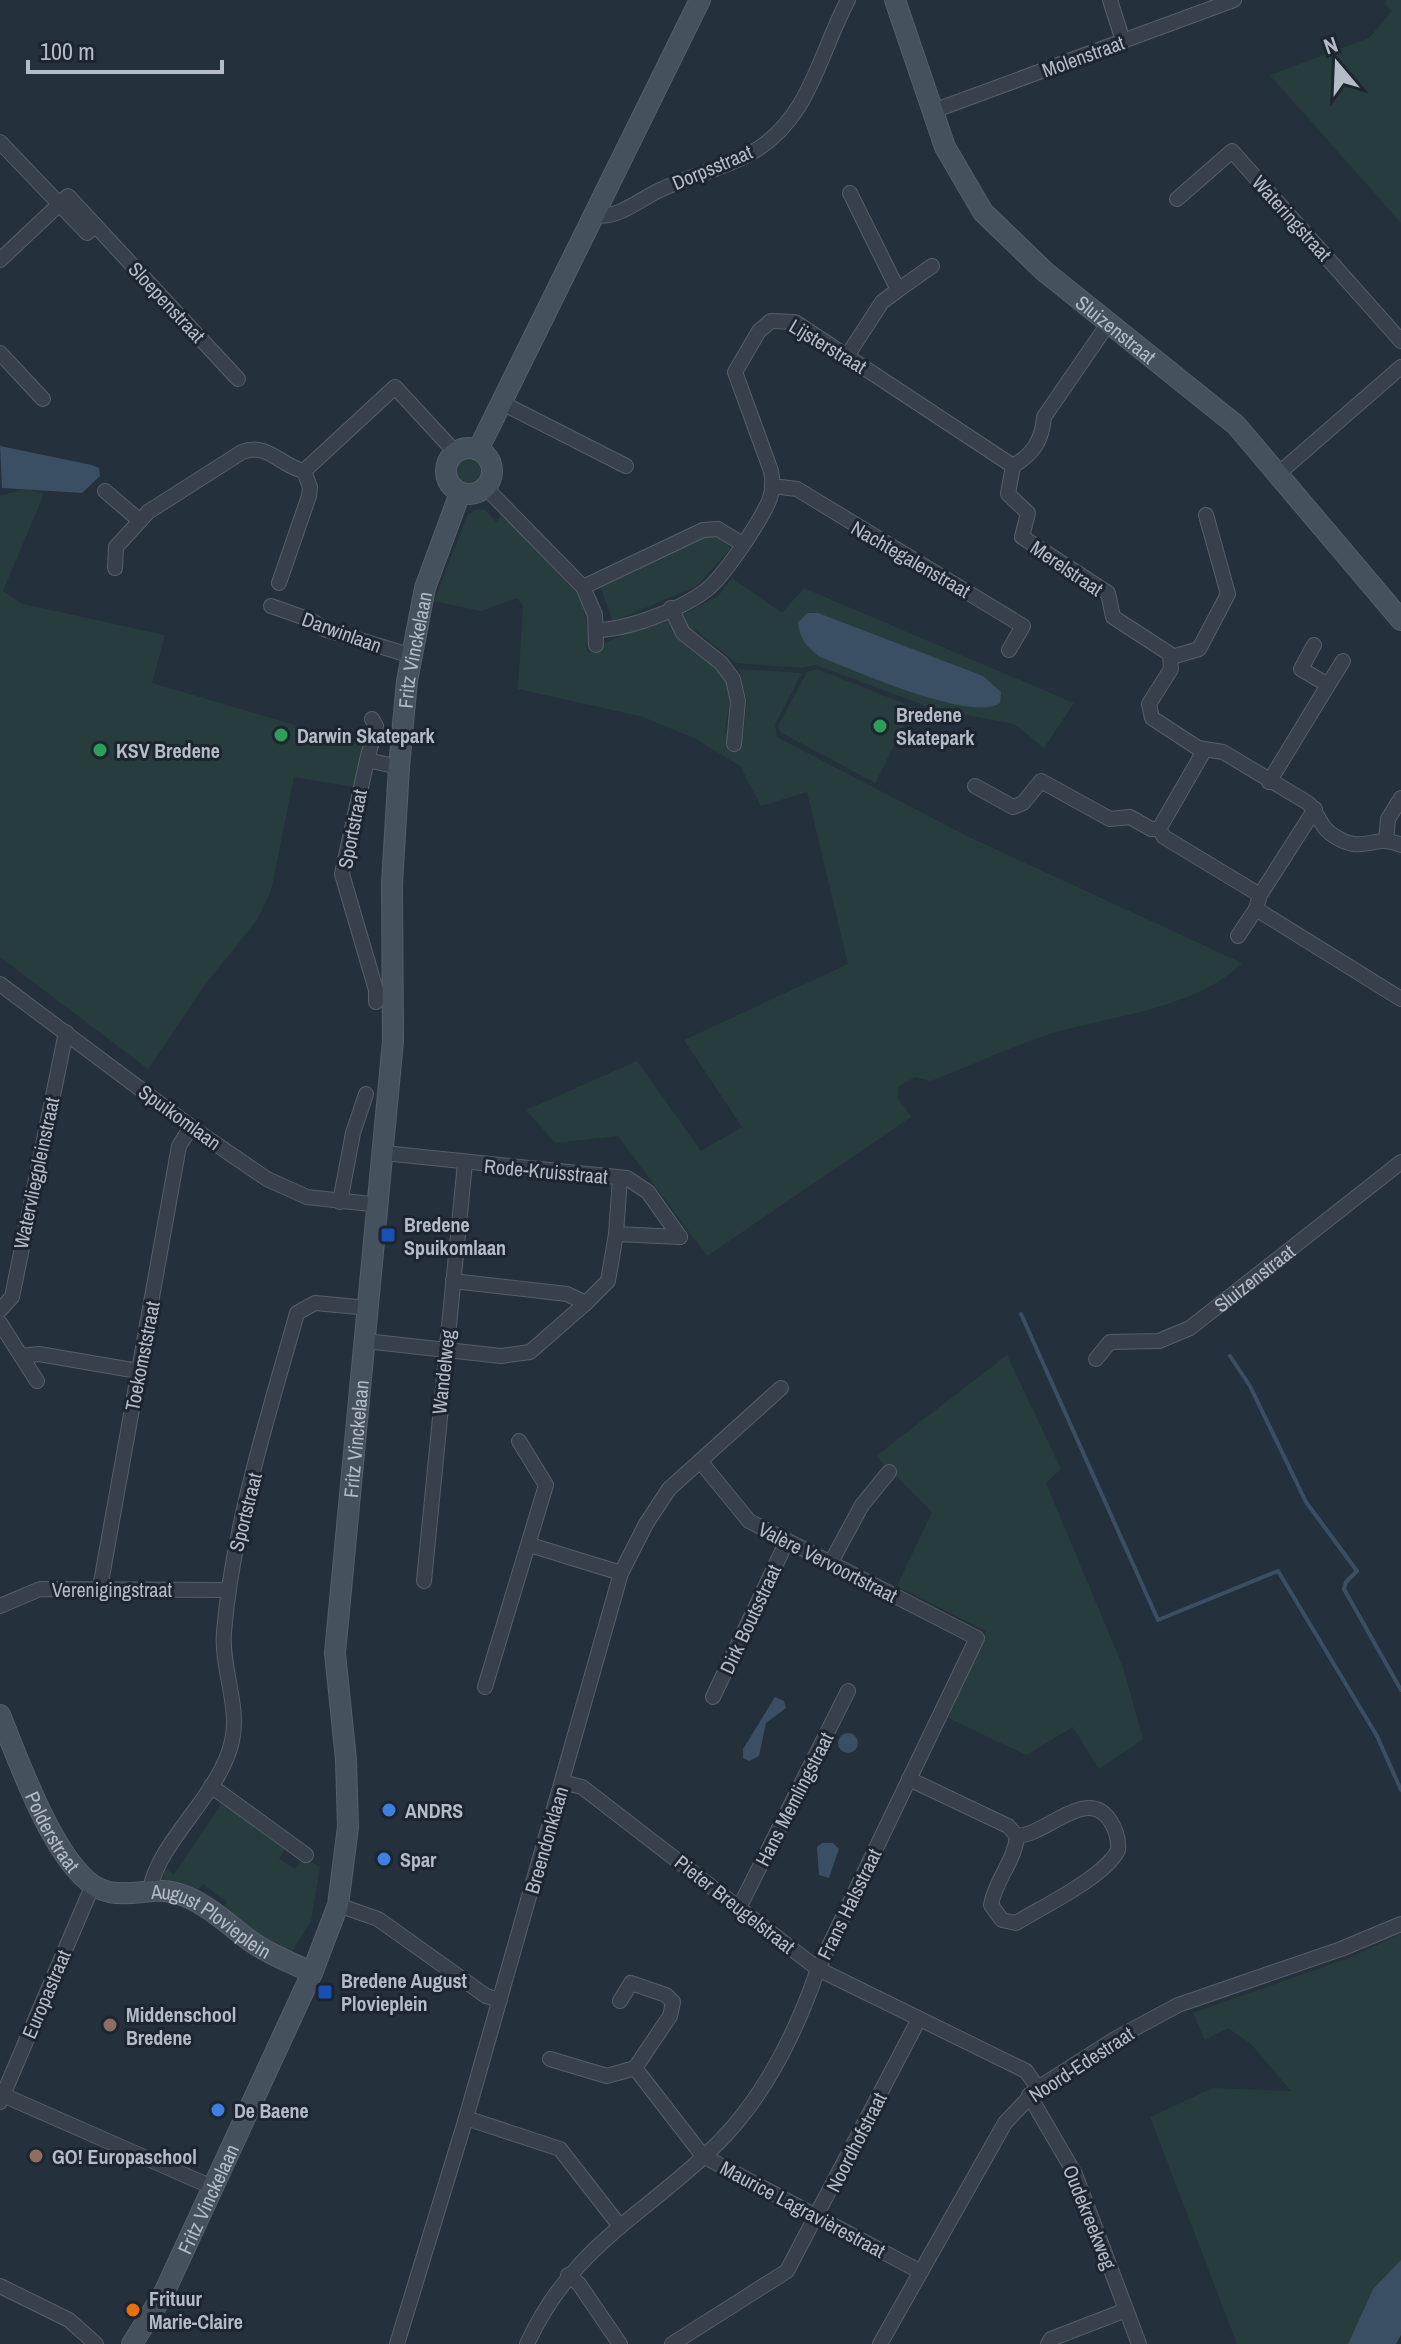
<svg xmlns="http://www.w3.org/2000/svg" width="1401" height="2344" viewBox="0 0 1401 2344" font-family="'Archivo Narrow',sans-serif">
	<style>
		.green { fill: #273d3d }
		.water { fill: #3a4f63 }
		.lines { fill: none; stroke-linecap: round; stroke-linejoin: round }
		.stream { stroke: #3a4f63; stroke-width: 4 }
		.street-casing { stroke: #565f69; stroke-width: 16 }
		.secondary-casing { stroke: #565f69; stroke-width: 22 }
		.street { stroke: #38414b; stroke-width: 14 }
		.secondary { stroke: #46515e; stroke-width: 20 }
		.leisure-dot { fill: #2e9e5b; stroke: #1d2630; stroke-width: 3 }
		.transit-dot { fill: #1a4fb4; stroke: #1d2630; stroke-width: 3 }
		.shop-dot { fill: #3f7fe0; stroke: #1d2630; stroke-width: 3 }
		.education-dot { fill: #8d6e63; stroke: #1d2630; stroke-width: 3 }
		.food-dot { fill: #e8710a; stroke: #1d2630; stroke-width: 3 }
		.labels { text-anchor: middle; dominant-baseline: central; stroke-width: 6; stroke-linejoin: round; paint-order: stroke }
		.street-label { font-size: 20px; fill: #b3bcc7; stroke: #1d2630 }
		.poi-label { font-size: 20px; font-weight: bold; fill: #b3bcc7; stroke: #1d2630; text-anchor: start }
	</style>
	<rect width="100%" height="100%" fill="#24303b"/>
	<g class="green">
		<path d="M1387,0H1401V223L1270,75L1369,38L1392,11L1384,4Z"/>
		<circle cx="469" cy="471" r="13"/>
		<path d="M27,489L44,494L3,591L23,604L165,635L152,683L366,746L354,787L294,777L271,891L257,920L204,986L148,1069L0,957V496Z"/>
		<path d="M477,509L485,510L496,522L502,516C546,557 595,585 587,652H599L605,643L661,617L673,623L689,649L724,673L732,702H729L725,734L743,736L747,701L739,669L802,673L775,724L777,737L969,837L1242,963C1198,1008 1110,1016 1050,1034C1010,1047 970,1066 931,1081L915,1077L898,1087V1098L911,1117L707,1256L618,1136L555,1143L526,1110L637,1061L701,1151L742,1127L684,1040L848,964L807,792L761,806L740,766L696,739L643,717L518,689L523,606L517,598L481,611L434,601L467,516Z"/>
		<path d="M709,533L727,541L730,549L697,586L622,618V623L614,625L599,583L671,554L670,550Z"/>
		<path d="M732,578L782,613L804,588L1074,703L1044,748L1014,724L934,709L816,665L801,668L736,663L696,630L691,633L686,626L684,614L718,596Z"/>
		<path d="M817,669L913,707L875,783L780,732L778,726L807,672Z"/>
		<path d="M1007,1355L1061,1469L1046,1483L1123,1667L1143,1739L1099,1769L1073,1727L1026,1755L948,1718L986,1631L897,1586L932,1512L876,1456Z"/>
		<path d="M222,1803L285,1849L279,1859L295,1869L304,1858L320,1867L311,1921L290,1955L221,1911L227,1902L203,1884L195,1892L164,1881V1868L174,1874Z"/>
		<path d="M1401,1934V2260L1373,2289L1348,2344H1237L1150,2117L1213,2088L1291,2091L1251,2044L1228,2028L1205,2040L1193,2013L1346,1959Z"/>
	</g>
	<g class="water">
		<path d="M0,446L92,465L99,468L100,476L82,493L2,488Z"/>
		<path d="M807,613H818L983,676L1001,692L1000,703C972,723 854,670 820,657C807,647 800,640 798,623Z"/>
		<path d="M775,1697L784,1701L786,1708L766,1723L759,1756L749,1761L743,1758V1749Z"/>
		<circle cx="848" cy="1743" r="10"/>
		<path d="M822,1843H833L839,1849L829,1878L819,1875L817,1847Z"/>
		<path d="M1401,2260V2335L1396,2344H1348L1373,2289Z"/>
	</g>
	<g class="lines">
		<g class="stream">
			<path d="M1021,1314L1158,1620L1278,1571L1377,1736L1401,1790"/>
			<path d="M1230,1356L1250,1386L1306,1502L1357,1571L1346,1582L1344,1589L1401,1690"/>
		</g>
		<g class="street-casing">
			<g id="street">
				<path d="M1110,0L1123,41"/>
				<path d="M933,111L1234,0"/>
				<path d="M0,142L87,233L95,225"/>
				<path d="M850,193L898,290L932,266"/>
				<path d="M1177,199L1232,151L1401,341"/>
				<path d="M593,215C618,220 638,200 660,190C689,176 723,169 751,153C810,120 819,54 848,0"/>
				<path d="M0,260L68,196L238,379"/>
				<path d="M1110,321L1044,417C1042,441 1033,454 1013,466L1008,494L1028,513L1022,537L1108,593L1113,617L1170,654L1171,669L1149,704L1152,718L1198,748L1223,752L1308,803C1318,812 1319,825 1330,833C1363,858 1374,832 1401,845"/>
				<path d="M0,353L43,399"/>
				<path d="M847,356L882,302L898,290"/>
				<path d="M500,402L626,466"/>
				<path d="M304,471L395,387L455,452"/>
				<path d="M1278,474L1401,367"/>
				<path d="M772,486L797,489L1023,626L1009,650"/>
				<path d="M486,488L583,587L595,615L596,645"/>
				<path d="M105,491L140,521"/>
				<path d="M115,568L116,547L148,512L242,452C268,442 280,466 304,471"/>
				<path d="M279,583L309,496L310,487L304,471"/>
				<path d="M583,587L703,530L718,529L741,543"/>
				<path d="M271,606L311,620L324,629L412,656"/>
				<path d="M671,608L683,633L721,663L733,679L738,701L734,744"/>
				<path d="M596,630C626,630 680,610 705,591C724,577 759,523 769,501C773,491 773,481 771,471L735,372L759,331L771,321L795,322L1013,466"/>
				<path d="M1172,657L1199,649L1228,594L1206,515"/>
				<path d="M1328,685L1343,661"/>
				<path d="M1204,751L1159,829L1164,837L1260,895"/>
				<path d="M367,760L376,726L372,719"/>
				<path d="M1269,782L1328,685L1301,669L1314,645"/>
				<path d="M975,786L1013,807L1023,803L1041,781L1110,819L1130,817L1151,829H1159"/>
				<path d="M1386,841L1388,819L1401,798"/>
				<path d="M1256,909L1401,999"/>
				<path d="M1238,936L1256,909L1260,895L1315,809"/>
				<path d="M0,984L191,1127L267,1179L307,1197L380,1205"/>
				<path d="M376,1002V990L342,874L367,760L399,767"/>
				<path d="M384,1153L627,1178L648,1192L680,1237"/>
				<path d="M620,1178L616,1234L680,1237"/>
				<path d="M340,1202L353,1133L366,1094"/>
				<path d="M453,1281L567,1294L586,1303L608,1281L616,1234"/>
				<path d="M0,1310L12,1297L66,1032"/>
				<path d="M0,1323L37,1381"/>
				<path d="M365,1341L501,1356L530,1352L586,1303"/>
				<path d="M21,1356L39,1354L138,1371"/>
				<path id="s1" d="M1096,1359L1110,1342L1159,1341L1190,1328L1401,1162"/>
				<path d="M530,1545L621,1573"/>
				<path d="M830,1564L862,1505L889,1472"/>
				<path d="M424,1581L465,1163"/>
				<path d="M100,1588L179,1146L191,1127"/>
				<path d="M0,1606L40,1589L228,1590"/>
				<path d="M485,1687L546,1485L519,1441"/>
				<path d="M713,1697L787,1541"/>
				<path d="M909,1779L1008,1826L1017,1836C1015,1861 995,1880 991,1905L1002,1920L1016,1923C1042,1907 1105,1877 1118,1850C1119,1838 1116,1829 1109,1819C1086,1787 1046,1835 1017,1836"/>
				<path d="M562,1782L582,1787L818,1969L1026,2071L1038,2088"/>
				<path d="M211,1786L306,1855"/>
				<path d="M150,1889C160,1839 220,1795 232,1741C240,1706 221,1668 224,1632C233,1525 268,1417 297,1313L315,1303L369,1308"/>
				<path d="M338,1905L378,1919L486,1996L500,2000"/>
				<path d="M740,1906L848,1691"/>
				<path d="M620,2001L631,1983L666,1995L673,2002L670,2016L635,2068"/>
				<path d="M550,2059L607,2076L635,2068L703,2156L921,2272"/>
				<path d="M3,2095L212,2187"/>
				<path d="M1029,2095L1075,2174L1139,2344"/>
				<path d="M0,2102L92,1887"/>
				<path d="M466,2118L560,2149L619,2225"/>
				<path d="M568,2275L579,2284L620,2344"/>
				<path d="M0,2286L69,2320L96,2344"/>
				<path d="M397,2344L466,2118L621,1573L646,1524L669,1489L781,1388"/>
				<path d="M527,2344C572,2246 642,2217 714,2147C764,2099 796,2033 818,1969L977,1638L749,1521L700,1461"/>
				<path d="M672,2344L787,2271L919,2019"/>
				<path d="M880,2344L1005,2123L1038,2088L1115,2039L1178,2005L1341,1949L1401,1924"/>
				<path d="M1048,2344L1051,2339L1126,2310"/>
			</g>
		</g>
		<g class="secondary-casing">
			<g id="secondary">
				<path id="s2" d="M895,0L945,147L983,212L1044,271L1236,425L1401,620"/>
				<circle cx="469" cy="471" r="23"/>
				<path d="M478,450L700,0"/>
				<path id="s3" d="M0,1715C18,1758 60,1883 109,1892C138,1898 157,1883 187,1897C211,1907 231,1927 252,1942C270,1955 293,1963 312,1973"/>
				<path id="s4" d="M132,2344L164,2293L312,1973L338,1905L348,1827L346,1760L335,1653L393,1041L392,884L399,767L407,681L425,588L460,493"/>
			</g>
		</g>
		<use href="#street" class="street"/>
		<use href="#secondary" class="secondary"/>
	</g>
	<g class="leisure-dot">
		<circle cx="880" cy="726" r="8"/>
		<circle cx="281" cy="735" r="8"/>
		<circle cx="100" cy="750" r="8"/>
	</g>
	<g class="transit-dot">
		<rect x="380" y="1227" width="16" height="16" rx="4"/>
		<rect x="317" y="1984" width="16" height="16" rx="4"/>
	</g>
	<g class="shop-dot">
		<circle cx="389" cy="1810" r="8"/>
		<circle cx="384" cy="1859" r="8"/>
		<circle cx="218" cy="2110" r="8"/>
	</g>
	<g class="education-dot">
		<circle cx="110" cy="2025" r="8"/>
		<circle cx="36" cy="2156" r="8"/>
	</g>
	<circle class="food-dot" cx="133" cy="2310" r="8"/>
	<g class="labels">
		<g class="street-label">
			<text transform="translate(1083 56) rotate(-20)">Molenstraat</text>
			<text transform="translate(712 167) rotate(-23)">Dorpsstraat</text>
			<text transform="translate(1292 218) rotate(48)">Wateringstraat</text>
			<text transform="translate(167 302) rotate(47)">Sloepenstraat</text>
			<text stroke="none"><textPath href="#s2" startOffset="408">Sluizenstraat</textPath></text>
			<text transform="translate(828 346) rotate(31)">Lijsterstraat</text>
			<text transform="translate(911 559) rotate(30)">Nachtegalenstraat</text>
			<text transform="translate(1067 568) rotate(34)">Merelstraat</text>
			<text transform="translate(342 632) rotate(20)">Darwinlaan</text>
			<text stroke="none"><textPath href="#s4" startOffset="1746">Fritz Vinckelaan</textPath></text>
			<text transform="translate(352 829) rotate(-79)">Sportstraat</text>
			<text transform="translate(180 1117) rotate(36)">Spuikomlaan</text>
			<text transform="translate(546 1171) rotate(5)">Rode-Kruisstraat</text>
			<text transform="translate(36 1173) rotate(-78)">Watervliegpleinstraat</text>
			<text stroke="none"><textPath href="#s1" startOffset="186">Sluizenstraat</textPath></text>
			<text transform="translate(142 1356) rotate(-79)">Toekomststraat</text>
			<text transform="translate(443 1372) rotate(-84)">Wandelweg</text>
			<text stroke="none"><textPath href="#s4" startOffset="954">Fritz Vinckelaan</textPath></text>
			<text transform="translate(245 1512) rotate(-76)">Sportstraat</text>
			<text transform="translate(828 1562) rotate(27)">Valère Vervoortstraat</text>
			<text x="112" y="1589">Verenigingstraat</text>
			<text transform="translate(750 1619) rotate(-65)">Dirk Boutsstraat</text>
			<text transform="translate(794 1799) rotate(-63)">Hans Memlingstraat</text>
			<text stroke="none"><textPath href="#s3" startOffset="128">Polderstraat</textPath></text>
			<text transform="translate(546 1840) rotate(-74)">Breendonklaan</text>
			<text transform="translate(735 1904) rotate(38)">Pieter Breugelstraat</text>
			<text transform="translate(849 1904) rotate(-64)">Frans Halsstraat</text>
			<text stroke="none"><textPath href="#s3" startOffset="324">August Plovieplein</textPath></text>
			<text transform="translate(46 1994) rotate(-67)">Europastraat</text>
			<text transform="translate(1081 2064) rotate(-33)">Noord-Edestraat</text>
			<text transform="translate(856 2142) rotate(-63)">Noordhofstraat</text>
			<text stroke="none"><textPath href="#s4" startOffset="164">Fritz Vinckelaan</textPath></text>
			<text transform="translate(803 2209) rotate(28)">Maurice Lagravièrestraat</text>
			<text transform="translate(1090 2217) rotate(68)">Oudekreekweg</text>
		</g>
		<g class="poi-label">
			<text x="896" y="714">Bredene<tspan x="896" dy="23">Skatepark</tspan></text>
			<text x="297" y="735">Darwin Skatepark</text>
			<text x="116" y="750">KSV Bredene</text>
			<text x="404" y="1224">Bredene<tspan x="404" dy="23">Spuikomlaan</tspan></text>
			<text x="405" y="1810">ANDRS</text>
			<text x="400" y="1859">Spar</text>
			<text x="341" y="1980">Bredene August<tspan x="341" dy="23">Plovieplein</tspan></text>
			<text x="126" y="2014">Middenschool<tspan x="126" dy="23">Bredene</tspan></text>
			<text x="234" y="2110">De Baene</text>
			<text x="52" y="2156">GO! Europaschool</text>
			<text x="149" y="2298">Frituur<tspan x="149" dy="23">Marie-Claire</tspan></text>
		</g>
	</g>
	<g transform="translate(1337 64) rotate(341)" stroke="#1d2630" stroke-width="6" paint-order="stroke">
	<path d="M0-6L14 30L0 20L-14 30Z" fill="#b3bcc7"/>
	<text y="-12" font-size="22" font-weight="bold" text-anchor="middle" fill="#b3bcc7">N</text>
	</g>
	<path d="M28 60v12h194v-12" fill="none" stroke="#b3bcc7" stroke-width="4"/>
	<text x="40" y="60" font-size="24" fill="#b3bcc7" stroke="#1d2630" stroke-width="6" paint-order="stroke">100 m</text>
</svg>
